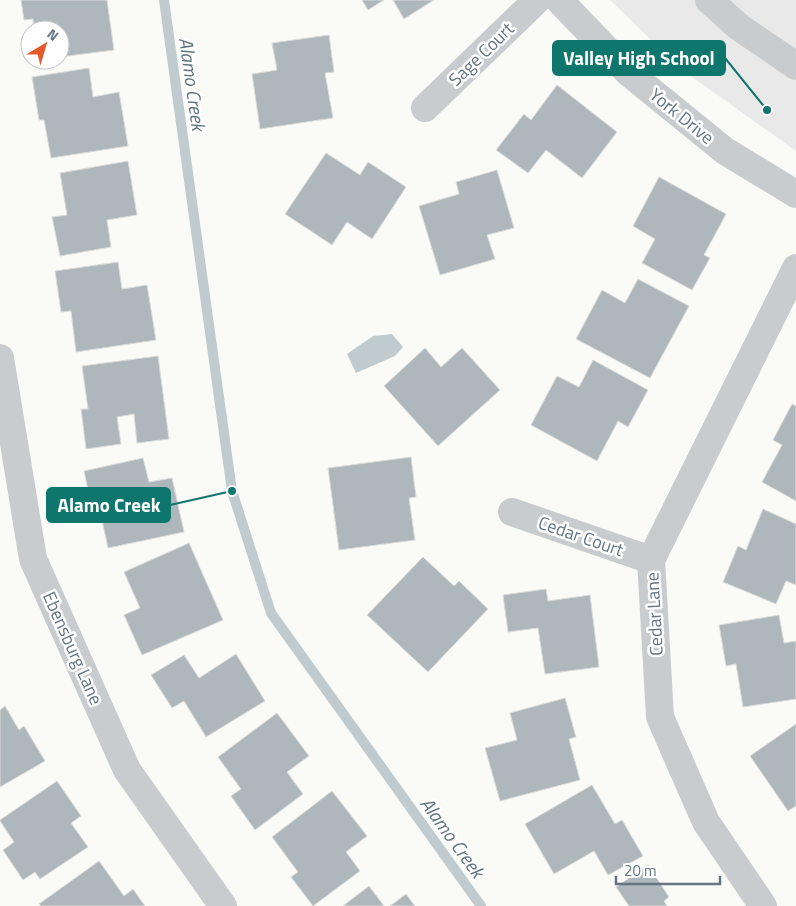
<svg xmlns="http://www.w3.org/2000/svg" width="796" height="906" viewBox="0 0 796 906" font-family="'Titillium Web',sans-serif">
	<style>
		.built { fill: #e8e9e8 }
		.water { fill: #c0cbcf }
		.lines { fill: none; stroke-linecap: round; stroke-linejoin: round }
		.stream { stroke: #c0cbcf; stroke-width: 10 }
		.building { fill: #aeb7bc; stroke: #dcdcda }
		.minor { stroke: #c8cccf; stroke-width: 28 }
		.labels { text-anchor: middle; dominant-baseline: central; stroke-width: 5; stroke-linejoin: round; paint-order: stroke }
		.street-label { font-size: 18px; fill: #647583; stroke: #fff }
		.water-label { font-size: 19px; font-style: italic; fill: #5f747c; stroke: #fff }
		.leader { fill: none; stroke: #0f766e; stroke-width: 2 }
		.callout-dot { fill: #0f766e; stroke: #fff; stroke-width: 2 }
		.callout { fill: #0f766e; stroke: #0f766e; stroke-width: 2 }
		.callout-label { font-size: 19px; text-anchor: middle; font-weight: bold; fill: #fff }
	</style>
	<rect width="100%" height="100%" fill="#fafaf7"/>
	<path class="built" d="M610,0H796V151L681,69Z"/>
	<path class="water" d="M392,334L403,347L395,356L356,373L347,354L373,336Z"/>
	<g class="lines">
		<path class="stream" d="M164,0L232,491L271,613L481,906"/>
	</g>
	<g class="building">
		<path d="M21,0H107L114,50L60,57V30H34L33,19L24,20Z"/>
		<path d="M362,0H384L368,10Z"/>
		<path d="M393,0H434L404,19Z"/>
		<path d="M329,35L334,72L325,73L333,118L260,129L252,74L277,70L272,43Z"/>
		<path d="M89,68L93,97L119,92L128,146L51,158L44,120H39L32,77Z"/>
		<path d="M557,85L617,132L582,178L546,150L528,173L496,150L524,114L531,120Z"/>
		<path d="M326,153L360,175L368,162L406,187L372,239L347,222L332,245L285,214Z"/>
		<path d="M128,161L137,215L107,220L111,247L60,256L52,217L67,215L60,173Z"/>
		<path d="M497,170L514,228L487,235L495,259L440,275L419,206L459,194L456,182Z"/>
		<path d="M659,177L726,214L704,255L710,258L692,290L642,263L655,239L633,226Z"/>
		<path d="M118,262L122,289L147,285L156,340L76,352L71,311L61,312L55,271Z"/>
		<path d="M638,279L689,306L650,378L576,339L602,290L625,303Z"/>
		<path d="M425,348L441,367L462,348L500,390L438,446L384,386Z"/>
		<path d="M158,356L169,439L137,443L134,414L117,417L121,444L86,449L81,409H88L82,366Z"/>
		<path d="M593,360L648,390L628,427L618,421L597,461L531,425L557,376L579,387Z"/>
		<path d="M792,404L796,406V501L762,482L782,445L773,440Z"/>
		<path d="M411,457L416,497L409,498L415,540L339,550L328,468Z"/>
		<path d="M143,458L149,482L172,478L184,532L108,548L99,506L92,508L84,471Z"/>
		<path d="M763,509L796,524V585L786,581L776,604L723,582L738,546L746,550Z"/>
		<path d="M189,543L223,620L142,655L124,615L140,608L124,572Z"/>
		<path d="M423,557L454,586L459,581L488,609L428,672L367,615Z"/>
		<path d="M546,589L548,601L590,595L599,667L545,674L538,628L508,632L503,595Z"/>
		<path d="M779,615L784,643L796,641V699L743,707L736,664L726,666L719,625Z"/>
		<path d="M236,654L265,701L206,737L184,701L172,708L151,675L184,655L199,678Z"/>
		<path d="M565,698L576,737L569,739L580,780L500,801L485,748L517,740L510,713Z"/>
		<path d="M5,706L19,730L24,726L45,761L0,787V710Z"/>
		<path d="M277,713L309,756L287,772L303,794L255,830L231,796L241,789L218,757Z"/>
		<path d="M796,724V806L788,811L750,756Z"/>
		<path d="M57,781L81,816L71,823L88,847L40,879L35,872L23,880L3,850L14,842L0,821V820Z"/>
		<path d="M592,785L615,824L622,820L643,856L608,875L594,851L554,874L525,824Z"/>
		<path d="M332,791L367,836L346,852L360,871L313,906L291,877L298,872L272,837Z"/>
		<path d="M99,861L124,896L133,889L145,906H41L39,904Z"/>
		<path d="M648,865L669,897L664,901L667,906H629L616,887Z"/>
		<path d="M369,886L384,906H343Z"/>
		<path d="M406,894L415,906H390Z"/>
	</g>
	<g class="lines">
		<g class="minor">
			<path d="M559,0L629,73L725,151L796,194"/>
			<path d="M709,0L739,27L796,66"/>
			<path d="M425,108L537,0"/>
			<path d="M0,358L33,559L127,770L223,906"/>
			<path d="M512,512L651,560"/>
			<path d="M763,906L706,822L660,717L651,560L796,268"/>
		</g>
	</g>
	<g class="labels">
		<g class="street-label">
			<text transform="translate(481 54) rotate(-44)">Sage Court</text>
			<text transform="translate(682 116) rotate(39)">York Drive</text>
			<text transform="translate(581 536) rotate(19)">Cedar Court</text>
			<text transform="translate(654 614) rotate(-93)">Cedar Lane</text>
			<text transform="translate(73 648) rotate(66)">Ebensburg Lane</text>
		</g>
		<g class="water-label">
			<text transform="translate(193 84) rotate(82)">Alamo Creek</text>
			<text transform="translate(453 837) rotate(54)">Alamo Creek</text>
		</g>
	</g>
	<path class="leader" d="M767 110L725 58M232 491L170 505"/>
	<g class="callout-dot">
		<circle cx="767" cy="110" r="5"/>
		<circle cx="232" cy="491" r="5"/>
	</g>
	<g class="callout">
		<rect x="553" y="41" width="172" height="34" rx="5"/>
		<rect x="47" y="488" width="123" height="34" rx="5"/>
	</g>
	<g class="callout-label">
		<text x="639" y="65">Valley High School</text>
		<text x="109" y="512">Alamo Creek</text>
	</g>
	<g transform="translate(45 45) rotate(38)"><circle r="24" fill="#ffffff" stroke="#c1c8cd"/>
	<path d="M0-4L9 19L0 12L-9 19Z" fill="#e55a2c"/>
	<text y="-8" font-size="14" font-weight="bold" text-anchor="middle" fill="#647583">N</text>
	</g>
	<path d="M616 876v8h104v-8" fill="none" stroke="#647583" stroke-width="2.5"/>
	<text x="624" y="876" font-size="15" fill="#647583" stroke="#ffffff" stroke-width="4" paint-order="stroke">20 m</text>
</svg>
